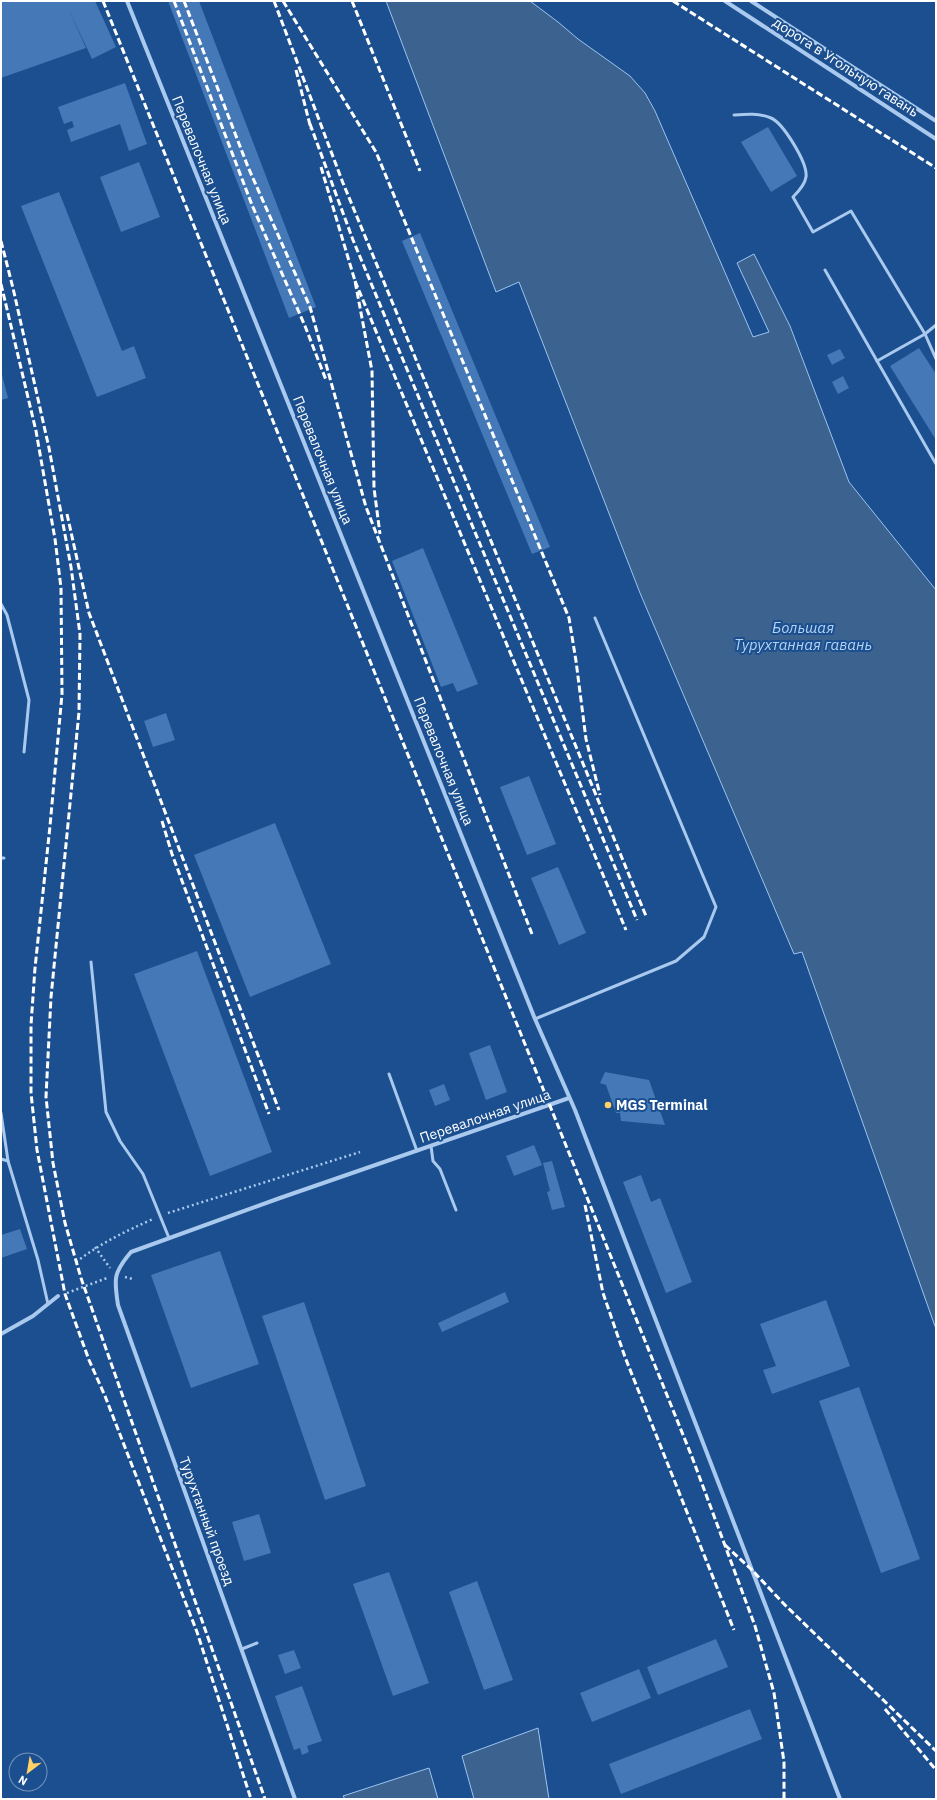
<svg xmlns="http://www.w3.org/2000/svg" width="937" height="1800" viewBox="0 0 937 1800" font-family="'IBM Plex Sans',sans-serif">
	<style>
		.water { fill: #3c6290; stroke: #9cc4f0 }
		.building { fill: #4478b7 }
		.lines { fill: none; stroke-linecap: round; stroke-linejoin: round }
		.path { stroke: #a9c9ee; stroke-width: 2.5; stroke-dasharray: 2 3; stroke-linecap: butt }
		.lane { stroke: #a9c9ee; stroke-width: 3 }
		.street { stroke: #a9c9ee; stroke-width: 4 }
		.rail { stroke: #fff; stroke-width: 3; stroke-dasharray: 7 3; stroke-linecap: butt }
		.poi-dot { fill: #ffd166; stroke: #1b4f8f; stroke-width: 1.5 }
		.labels { text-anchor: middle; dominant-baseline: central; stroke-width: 4; stroke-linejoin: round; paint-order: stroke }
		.street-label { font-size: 14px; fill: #fff; stroke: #1b4f8f }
		.poi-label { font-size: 14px; font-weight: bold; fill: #fff; stroke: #1b4f8f; text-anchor: start }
		.water-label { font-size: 15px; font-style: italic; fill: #b5d3f5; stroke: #1b4f8f }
	</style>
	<rect width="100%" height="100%" fill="#1b4f8f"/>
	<g class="water">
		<path d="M386,1H530L558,22L578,39L630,76L645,93L655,111L753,337L769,332L737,263L754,254L790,326L849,482L936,590V1329L802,952L794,954L640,593L519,282L496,292Z"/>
		<path d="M538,1728L549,1799H474L462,1756Z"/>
		<path d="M429,1768L438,1799H345L343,1796Z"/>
	</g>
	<g class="building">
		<path d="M1,1H95L116,47L92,59L68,8L86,48L1,78Z"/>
		<path d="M168,1H199L316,307L289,318Z"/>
		<path d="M125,83L147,144L129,151L120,124L71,142L67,130L74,127L72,121L64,124L58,107Z"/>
		<path d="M768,127L797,176L771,192L741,142Z"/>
		<path d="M139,162L160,217L121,232L100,177Z"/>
		<path d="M59,192L122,351L134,346L146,378L97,397L21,206Z"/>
		<path d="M420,233L550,547L532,554L402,241Z"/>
		<path d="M919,348L936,374V440L890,366Z"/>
		<path d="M840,349L845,358L832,365L827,355Z"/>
		<path d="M1,371L8,398L1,400Z"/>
		<path d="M843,376L849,388L838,394L832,382Z"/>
		<path d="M423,548L478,684L457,692L453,683L441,687L392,561Z"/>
		<path d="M166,713L175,740L153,747L144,721Z"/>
		<path d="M529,776L556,844L527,855L500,787Z"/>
		<path d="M275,823L331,964L250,997L194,855Z"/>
		<path d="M558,867L586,933L559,945L531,878Z"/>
		<path d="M197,951L272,1152L210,1176L134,974Z"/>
		<path d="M490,1045L507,1092L486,1100L469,1053Z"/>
		<path d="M605,1072L649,1080L665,1125L621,1121L620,1113H616L606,1085L600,1083Z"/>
		<path d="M444,1084L450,1100L435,1106L429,1090Z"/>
		<path d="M534,1145L542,1165L514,1176L506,1156Z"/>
		<path d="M552,1161L565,1207L552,1210L547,1192L550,1191L543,1163Z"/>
		<path d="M641,1175L651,1202L660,1198L692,1282L666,1293L623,1182Z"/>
		<path d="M20,1229L27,1249L1,1258V1235Z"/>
		<path d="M220,1251L259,1364L191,1388L151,1275Z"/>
		<path d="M505,1292L509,1302L442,1332L438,1323Z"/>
		<path d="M826,1300L850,1366L772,1394L763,1370L776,1366L760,1324Z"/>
		<path d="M304,1302L366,1486L325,1500L262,1316Z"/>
		<path d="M859,1387L920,1559L881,1573L819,1401Z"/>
		<path d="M259,1514L271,1553L244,1561L232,1522Z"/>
		<path d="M389,1572L429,1683L393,1696L353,1584Z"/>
		<path d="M477,1581L513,1680L484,1690L449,1592Z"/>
		<path d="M716,1639L728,1667L658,1695L647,1667Z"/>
		<path d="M294,1650L301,1668L285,1674L278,1655Z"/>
		<path d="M639,1669L651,1698L592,1722L580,1693Z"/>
		<path d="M302,1686L322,1741L307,1746L309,1752L302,1755L300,1748L294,1750L275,1696Z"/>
		<path d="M750,1709L762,1739L621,1794L609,1764Z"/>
	</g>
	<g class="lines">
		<g class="path">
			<path d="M168,1213L360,1152"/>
			<path d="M95,1247L110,1268"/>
			<path d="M76,1262C101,1243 124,1232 153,1219"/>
			<path d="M125,1277L133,1279"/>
			<path d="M67,1293L107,1278"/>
		</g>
		<g class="lane">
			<path d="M734,115C747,114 759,113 771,118C783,123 808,163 806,177C805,185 798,192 793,197L813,232L851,211L925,334L936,359"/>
			<path d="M825,270L936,464"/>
			<path d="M877,361L925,334L936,325"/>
			<path d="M1,604L7,615L29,700L24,752"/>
			<path d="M1,858H4"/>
			<path d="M91,962L106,1112L120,1141L143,1174L169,1238"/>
			<path d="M535,1019L676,961L704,937L716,907L595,618"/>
			<path d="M389,1074L417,1151"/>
			<path d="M1,1113L8,1161L38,1260L48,1304"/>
			<path d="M431,1146L433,1161L440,1169L456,1210"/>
			<path d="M1,1159L8,1161"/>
			<path d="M242,1649L257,1643"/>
		</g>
		<g class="street">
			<path d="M127,1L535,1019L575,1110L840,1799"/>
			<path d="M725,1L936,139"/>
			<path d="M751,1L936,121"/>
			<path d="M1,1334L33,1316L58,1296"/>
			<path d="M295,1799L118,1305C114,1279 113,1273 131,1252L280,1198L569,1098"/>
		</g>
		<g class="rail">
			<path d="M103,1L692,1457L755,1626L774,1693L784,1762V1799"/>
			<path d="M174,1L252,205L305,326L326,380"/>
			<path d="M184,1L248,167L310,307L366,507L532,934"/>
			<path d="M274,1L343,183L646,916"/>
			<path d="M283,1L376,152L569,618L576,661L586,739L600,795"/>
			<path d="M352,1L420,171"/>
			<path d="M673,1L936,168"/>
			<path d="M296,70L311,129"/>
			<path d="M310,124L353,240L637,920"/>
			<path d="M321,167L355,281L372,371L374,488L380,534"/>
			<path d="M1,241L13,288L49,448L71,567L80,634L79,712L51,997L46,1097L53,1163L65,1223L81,1278L265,1799"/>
			<path d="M355,281L626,930"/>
			<path d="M1,284L36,431L55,539L61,588L62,694L50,826L35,968L31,1025V1093L37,1150L65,1294L89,1360L105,1396L197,1632L251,1799"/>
			<path d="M67,514L89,613L279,1110"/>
			<path d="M162,821L172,854L269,1114"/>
			<path d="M585,1205L603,1293L625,1357L734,1630"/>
			<path d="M725,1545L751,1569L785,1605L936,1751"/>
			<path d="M885,1709L936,1770"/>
		</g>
	</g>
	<circle class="poi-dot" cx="608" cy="1105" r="4"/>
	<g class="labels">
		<g class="street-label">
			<text transform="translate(846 67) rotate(33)">дорога в Угольную гавань</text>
			<text transform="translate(202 160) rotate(68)">Перевалочная улица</text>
			<text transform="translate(323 460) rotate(68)">Перевалочная улица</text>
			<text transform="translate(444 761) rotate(68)">Перевалочная улица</text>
			<text transform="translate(485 1116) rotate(-19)">Перевалочная улица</text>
			<text transform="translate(207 1521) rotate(70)">Турухтанный проезд</text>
		</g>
		<g class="poi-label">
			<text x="616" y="1105">MGS Terminal</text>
		</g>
		<g class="water-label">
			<text x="803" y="627">Большая<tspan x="803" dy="17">Турухтанная гавань</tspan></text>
		</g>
	</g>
	<rect width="937" height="1800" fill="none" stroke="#ffffff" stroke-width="4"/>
	<g transform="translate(28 1772) rotate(211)"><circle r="19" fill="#1b4f8f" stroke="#7695bc"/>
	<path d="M0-3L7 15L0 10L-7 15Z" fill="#ffd166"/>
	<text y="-6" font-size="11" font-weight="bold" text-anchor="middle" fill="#ffffff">N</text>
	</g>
</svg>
